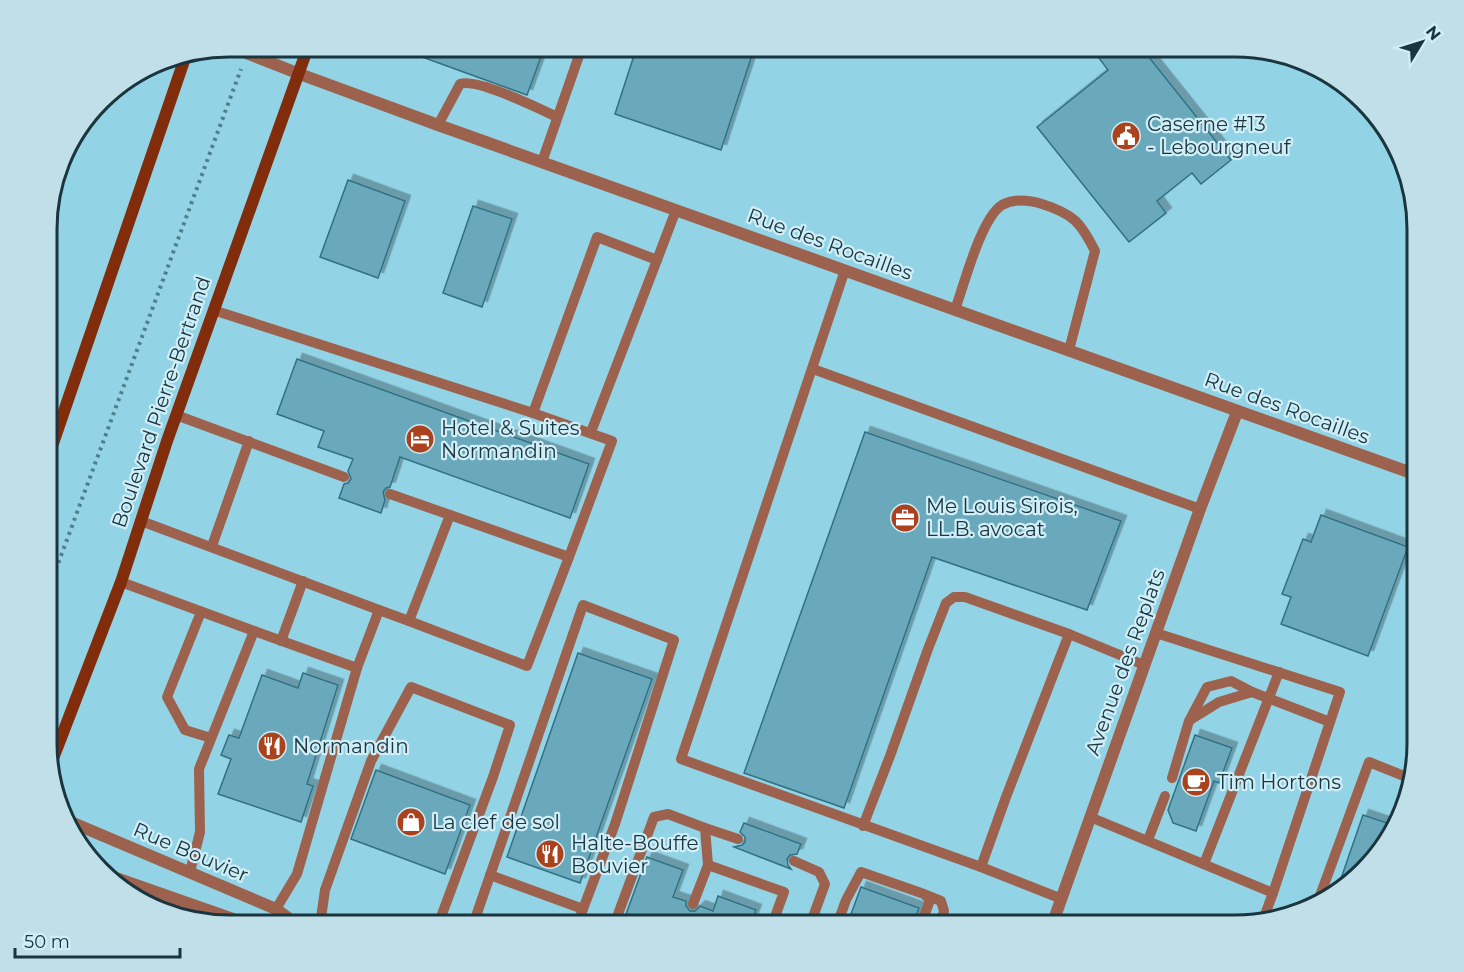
<svg xmlns="http://www.w3.org/2000/svg" width="1464" height="972" viewBox="0 0 1464 972" font-family="Montserrat,sans-serif">
	<style>
		.building { fill: #6aa9bc; stroke: #317183; stroke-width: 1.5; filter: url(#shadow) }
		.lines { fill: none; stroke-linecap: round; stroke-linejoin: round }
		.path { stroke: #517e8b; stroke-width: 4; stroke-dasharray: 3 4.5; stroke-linecap: butt }
		.service { stroke: #9d624e; stroke-width: 10 }
		.tertiary { stroke: #9d624e; stroke-width: 12 }
		.secondary { stroke: #812c0a; stroke-width: 12 }
		.labels { text-anchor: middle; dominant-baseline: central; stroke-width: 4.5; stroke-linejoin: round; paint-order: stroke }
		.poi-label { font-size: 20px; fill: #1a353d; stroke: #cfeef8; text-anchor: start }
		.street-label { font-size: 20px; fill: #1a353d; stroke: #cfeef8 }
		.rim { fill: none; stroke: #1a353d; stroke-width: 3 }
	</style>
	<defs>
		<filter id="shadow"><feDropShadow dx="5.5" dy="-5.5" stdDeviation="0" flood-color="#0004"/></filter>
	</defs>
	<rect width="100%" height="100%" fill="#92d3e6"/>
	<g class="building">
		<path d="M400,46H545L527,95L400,49Z"/>
		<path d="M637,46H755L721,150L615,114Z"/>
		<path d="M1090,46H1140L1231,160L1201,184L1192,173L1157,201L1166,213L1129,242L1037,127L1108,70Z"/>
		<path d="M348,180L405,201L378,278L320,257Z"/>
		<path d="M473,206L512,219L482,307L443,293Z"/>
		<path d="M297,359L589,464L570,518L400,457L390,487L386,488L383,492L385,500L381,513L339,498L344,484L348,483L351,479L348,471L353,459L318,447L324,431L277,414Z"/>
		<path d="M865,432L1121,521L1087,610L932,557L844,808L744,773Z"/>
		<path d="M1321,515L1408,547L1368,656L1281,624L1291,597L1282,594L1303,539L1311,542Z"/>
		<path d="M578,653L652,679L580,883L507,857Z"/>
		<path d="M303,673L338,685L307,784L313,786L301,822L218,794L231,759L221,755L229,735L239,738L262,675L298,688Z"/>
		<path d="M1195,735L1232,748L1219,783L1214,781L1196,831L1173,823L1168,810Z"/>
		<path d="M376,770L470,805L445,874L351,839Z"/>
		<path d="M1363,815L1393,825L1387,845L1336,893Z"/>
		<path d="M744,823L801,844L797,854L790,855L787,859L788,865L791,869L734,847L742,845L745,842V837L740,832Z"/>
		<path d="M647,857L683,870L673,897L686,901V906L690,911H695L700,906L713,911L718,896L756,910L750,925H622Z"/>
		<path d="M861,887L919,908L913,925H847Z"/>
	</g>
	<g class="lines">
		<path class="path" d="M48,591L241,69"/>
		<g class="service">
			<path d="M438,125L460,84C477,78 538,108 557,117"/>
			<path d="M542,162L582,47"/>
			<path d="M657,260L676,210"/>
			<path d="M845,270L681,759L981,867L1062,899"/>
			<path d="M213,310L533,413L612,441L569,557"/>
			<path d="M955,310C964,285 981,218 1002,205C1015,198 1029,200 1042,204C1074,214 1081,223 1095,251L1069,350"/>
			<path d="M813,369L1200,509"/>
			<path d="M533,413L597,237L657,260L591,432"/>
			<path d="M176,415L344,477"/>
			<path d="M141,521L379,610L357,668"/>
			<path d="M212,546L249,441"/>
			<path d="M121,582L254,631L199,769L200,832L190,872"/>
			<path d="M379,610L409,621L450,515L390,494"/>
			<path d="M201,612L167,697L185,730L211,738"/>
			<path d="M409,621L527,666L569,557L450,515"/>
			<path d="M254,631L357,668L297,874L276,909"/>
			<path d="M1156,633L1340,692L1273,893"/>
			<path d="M1069,634L1144,665"/>
			<path d="M281,641L303,581"/>
			<path d="M1190,720L1219,702L1252,692"/>
			<path d="M1172,778L1189,721L1207,687L1231,681L1252,692L1330,722"/>
			<path d="M1090,817L1273,893L1263,920"/>
			<path d="M863,826L890,756L928,649L946,603L954,597H965L1069,634L1006,797L981,867"/>
			<path d="M705,828L738,839"/>
			<path d="M1148,840L1165,796"/>
			<path d="M794,861L819,872L825,884L810,925"/>
			<path d="M1204,864L1279,672"/>
			<path d="M490,875L583,909"/>
			<path d="M926,895L941,901L944,911L940,925"/>
			<path d="M693,904L708,865L784,892L772,925"/>
			<path d="M1317,904L1369,762L1409,778"/>
			<path d="M320,925L325,890L371,761L411,687L510,725L493,777L438,925"/>
			<path d="M473,925L583,605L674,640L615,824L577,925"/>
			<path d="M614,925L654,817L668,814L705,828L708,865"/>
			<path d="M837,925L846,900L861,872L924,894L930,900L921,925"/>
		</g>
		<g class="tertiary">
			<path d="M231,47L297,73L438,125L1417,475"/>
			<path d="M66,820L276,909L298,925"/>
			<path d="M110,876L250,925"/>
			<path d="M1052,925L1200,509L1237,412"/>
		</g>
		<g class="secondary">
			<path d="M48,458L186,55"/>
			<path d="M49,769L121,582L167,441L308,47"/>
			<path d="M155,909L216,922H240"/>
		</g>
	</g>
	<defs>
		<g id="civic-disc" transform="scale(1.5)"><circle r="9.5" fill="#a9421d" stroke="#cfeef8"/><path d="M-.6-6.5H3V-4.5H.6V-3L4-1V1h2V6H-6V1h2V-1L-.6-3ZM-1.2 2.5V6h2.4V2.5Z" fill="#fff"/></g>
		<g id="hotel-disc" transform="scale(1.5)"><circle r="9.5" fill="#a9421d" stroke="#cfeef8"/><path d="M-6-4.5h1.5V1H6V5H4.5V3h-9V5H-6ZM-4 0a1.8 1.8 0 1 1 3.6 0ZM.5 0V-2.5h3Q6-2.5 6 0Z" fill="#fff"/></g>
		<g id="office-disc" transform="scale(1.5)"><circle r="9.5" fill="#a9421d" stroke="#cfeef8"/><path d="M-6-3h4V-5.5h4V-3h4V5H-6ZM-1-4.5V-3h2v-1.5ZM-6 0V1H6V0Z" fill="#fff"/></g>
		<g id="restaurant-disc" transform="scale(1.5)"><circle r="9.5" fill="#a9421d" stroke="#cfeef8"/><path d="M-5-6h1v4h1v-4h1v4h1v-4h1v5L-1.5 .5V6h-2V.5L-5-1ZM5-6V6H3V1.5H1.5Q1.5-4 5-6Z" fill="#fff"/></g>
		<g id="cafe-disc" transform="scale(1.5)"><circle r="9.5" fill="#a9421d" stroke="#cfeef8"/><path d="M-5.5-4.5H6V0H3Q3 3.5 0 3.5H-2.5Q-5.5 3.5-5.5 0ZM3-3.2v2h1.7v-2ZM-6 4.5H4V6H-6Z" fill="#fff"/></g>
		<g id="shop-disc" transform="scale(1.5)"><circle r="9.5" fill="#a9421d" stroke="#cfeef8"/><path d="M-5-2.5h2.3a2.7 3.5 0 0 1 5.4 0H5L5.5 6h-11ZM-1.5-2.5h3a1.5 2.3 0 0 0-3 0Z" fill="#fff"/></g>
	</defs>
	<g fill-rule="evenodd">
		<use href="#civic-disc" x="1126" y="136"/>
		<use href="#hotel-disc" x="420" y="439"/>
		<use href="#office-disc" x="905" y="518"/>
		<use href="#restaurant-disc" x="272" y="746"/>
		<use href="#cafe-disc" x="1196" y="782"/>
		<use href="#shop-disc" x="411" y="822"/>
		<use href="#restaurant-disc" x="550" y="854"/>
	</g>
	<g class="labels">
		<g class="poi-label">
			<text x="1147" y="124">Caserne #13<tspan x="1147" dy="23">- Lebourgneuf</tspan></text>
			<text x="441" y="428">Hotel &amp; Suites<tspan x="441" dy="23">Normandin</tspan></text>
			<text x="926" y="506">Me Louis Sirois,<tspan x="926" dy="23">LL.B. avocat</tspan></text>
			<text x="293" y="746">Normandin</text>
			<text x="1217" y="782">Tim Hortons</text>
			<text x="432" y="822">La clef de sol</text>
			<text x="571" y="843">Halte-Bouffe<tspan x="571" dy="23">Bouvier</tspan></text>
		</g>
		<g class="street-label">
			<text transform="translate(830 244) rotate(20)">Rue des Rocailles</text>
			<text transform="translate(161 402) rotate(-71)">Boulevard Pierre-Bertrand</text>
			<text transform="translate(1287 408) rotate(20)">Rue des Rocailles</text>
			<text transform="translate(1125 662) rotate(-70)">Avenue des Replats</text>
			<text transform="translate(191 852) rotate(23)">Rue Bouvier</text>
		</g>
	</g>
	<path d="M0 0H1464V972H0ZM229 57H1235A172 172 0 0 1 1407 229V743A172 172 0 0 1 1235 915H229A172 172 0 0 1 57 743V229A172 172 0 0 1 229 57Z" fill="#c1dfe9" fill-rule="evenodd"/>
	<path class="rim" d="M229 57H1235A172 172 0 0 1 1407 229V743A172 172 0 0 1 1235 915H229A172 172 0 0 1 57 743V229A172 172 0 0 1 229 57Z"/>
	<g transform="translate(1422 42) rotate(52)" stroke="#cfeef8" stroke-width="4.5" paint-order="stroke">
	<path d="M0-4.5L10 22L0 15L-10 22Z" fill="#1a353d"/>
	<text y="-9" font-size="16" font-weight="bold" text-anchor="middle" fill="#1a353d">N</text>
	</g>
	<path d="M15 948v9h165v-9" fill="none" stroke="#1a353d" stroke-width="3"/>
	<text x="24" y="948" font-size="18" fill="#1a353d" stroke="#cfeef8" stroke-width="4.5" paint-order="stroke">50 m</text>
</svg>
